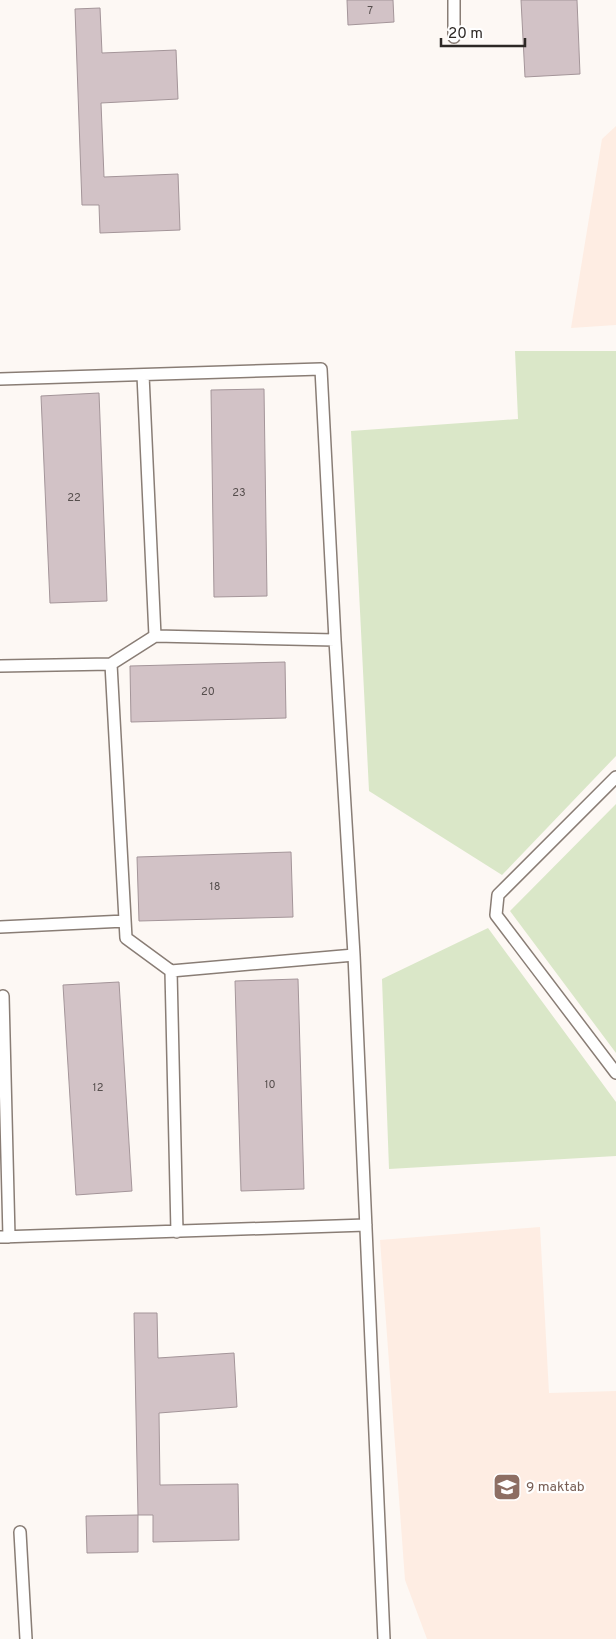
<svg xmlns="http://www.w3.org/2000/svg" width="616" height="1639" font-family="Overpass,sans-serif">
	<rect width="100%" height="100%" fill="#fdf8f4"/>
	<path fill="#feede3" d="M616,126v199l-45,3 31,-189z
		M540,1227l9,166 67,-2v248h-189l-22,-59 -25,-340z"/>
	<path fill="#dae7c8" d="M515,351h101v405l-114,119 -133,-84 -18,-360 167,-12z
		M616,804v249l-106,-142z
		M488,928l128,174v54l-227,13 -7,-190z"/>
	<path fill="#d2c2c6" stroke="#a49599" d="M347,0h46l1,22 -46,3z
		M521,0h56l3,74 -55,3z
		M100,8l2,45 74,-3 2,49 -77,4 3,74 74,-3 2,56 -80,3 -1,-28h-17l-7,-196z
		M264,389l3,207 -53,1 -3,-207z
		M99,393l8,208 -57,2 -9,-207z
		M285,662l1,56 -155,4 -1,-56z
		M291,852l2,65 -154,4 -2,-64z
		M298,979l6,210 -63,2 -6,-210z
		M119,982l13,209 -56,4 -13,-210z
		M134,1313h23l1,45 76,-5 3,54 -78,6 1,72 78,-1 1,56 -86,2v-27h-15z
		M138,1515v37l-51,1 -1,-37z"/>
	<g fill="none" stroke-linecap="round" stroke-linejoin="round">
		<defs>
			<path id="service" d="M454,0v37
				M0,379l321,-10 14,271 19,315 30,684
				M155,636l180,4
				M111,664l15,274 45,33 6,261
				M0,666l111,-2 44,-28 -12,-261
				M616,777l-118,118 -2,20 120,158
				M0,927l125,-6
				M171,971l183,-16
				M3,996l6,241
				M0,1237l366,-12
				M20,1532l6,107"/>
		</defs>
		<use href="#service" stroke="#897d75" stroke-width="14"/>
		<use href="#service" stroke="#fff" stroke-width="11"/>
	</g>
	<defs>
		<symbol id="school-square" viewBox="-11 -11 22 22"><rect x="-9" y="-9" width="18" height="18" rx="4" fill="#8d6e63" stroke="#fff"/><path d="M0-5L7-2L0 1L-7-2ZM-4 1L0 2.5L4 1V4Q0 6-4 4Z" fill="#fff"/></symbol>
	</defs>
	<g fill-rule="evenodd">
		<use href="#school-square" x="491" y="1471" width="32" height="32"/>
	</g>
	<g text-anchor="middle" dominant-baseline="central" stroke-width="4.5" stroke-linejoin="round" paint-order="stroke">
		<g font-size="11" fill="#564e4d">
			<text x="370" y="11">7</text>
			<text x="239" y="493">23</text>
			<text x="74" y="498">22</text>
			<text x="208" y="692">20</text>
			<text x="215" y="887">18</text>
			<text x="270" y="1085">10</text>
			<text x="98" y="1088">12</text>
		</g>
		<g font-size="14" fill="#785e54" stroke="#fff" text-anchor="start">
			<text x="526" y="1487">9 maktab</text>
		</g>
	</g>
	<path d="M441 38v8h84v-8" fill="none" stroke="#2d2825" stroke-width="2.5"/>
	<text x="448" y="38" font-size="15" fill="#2d2825" stroke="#ffffff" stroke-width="4" paint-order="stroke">20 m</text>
</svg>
